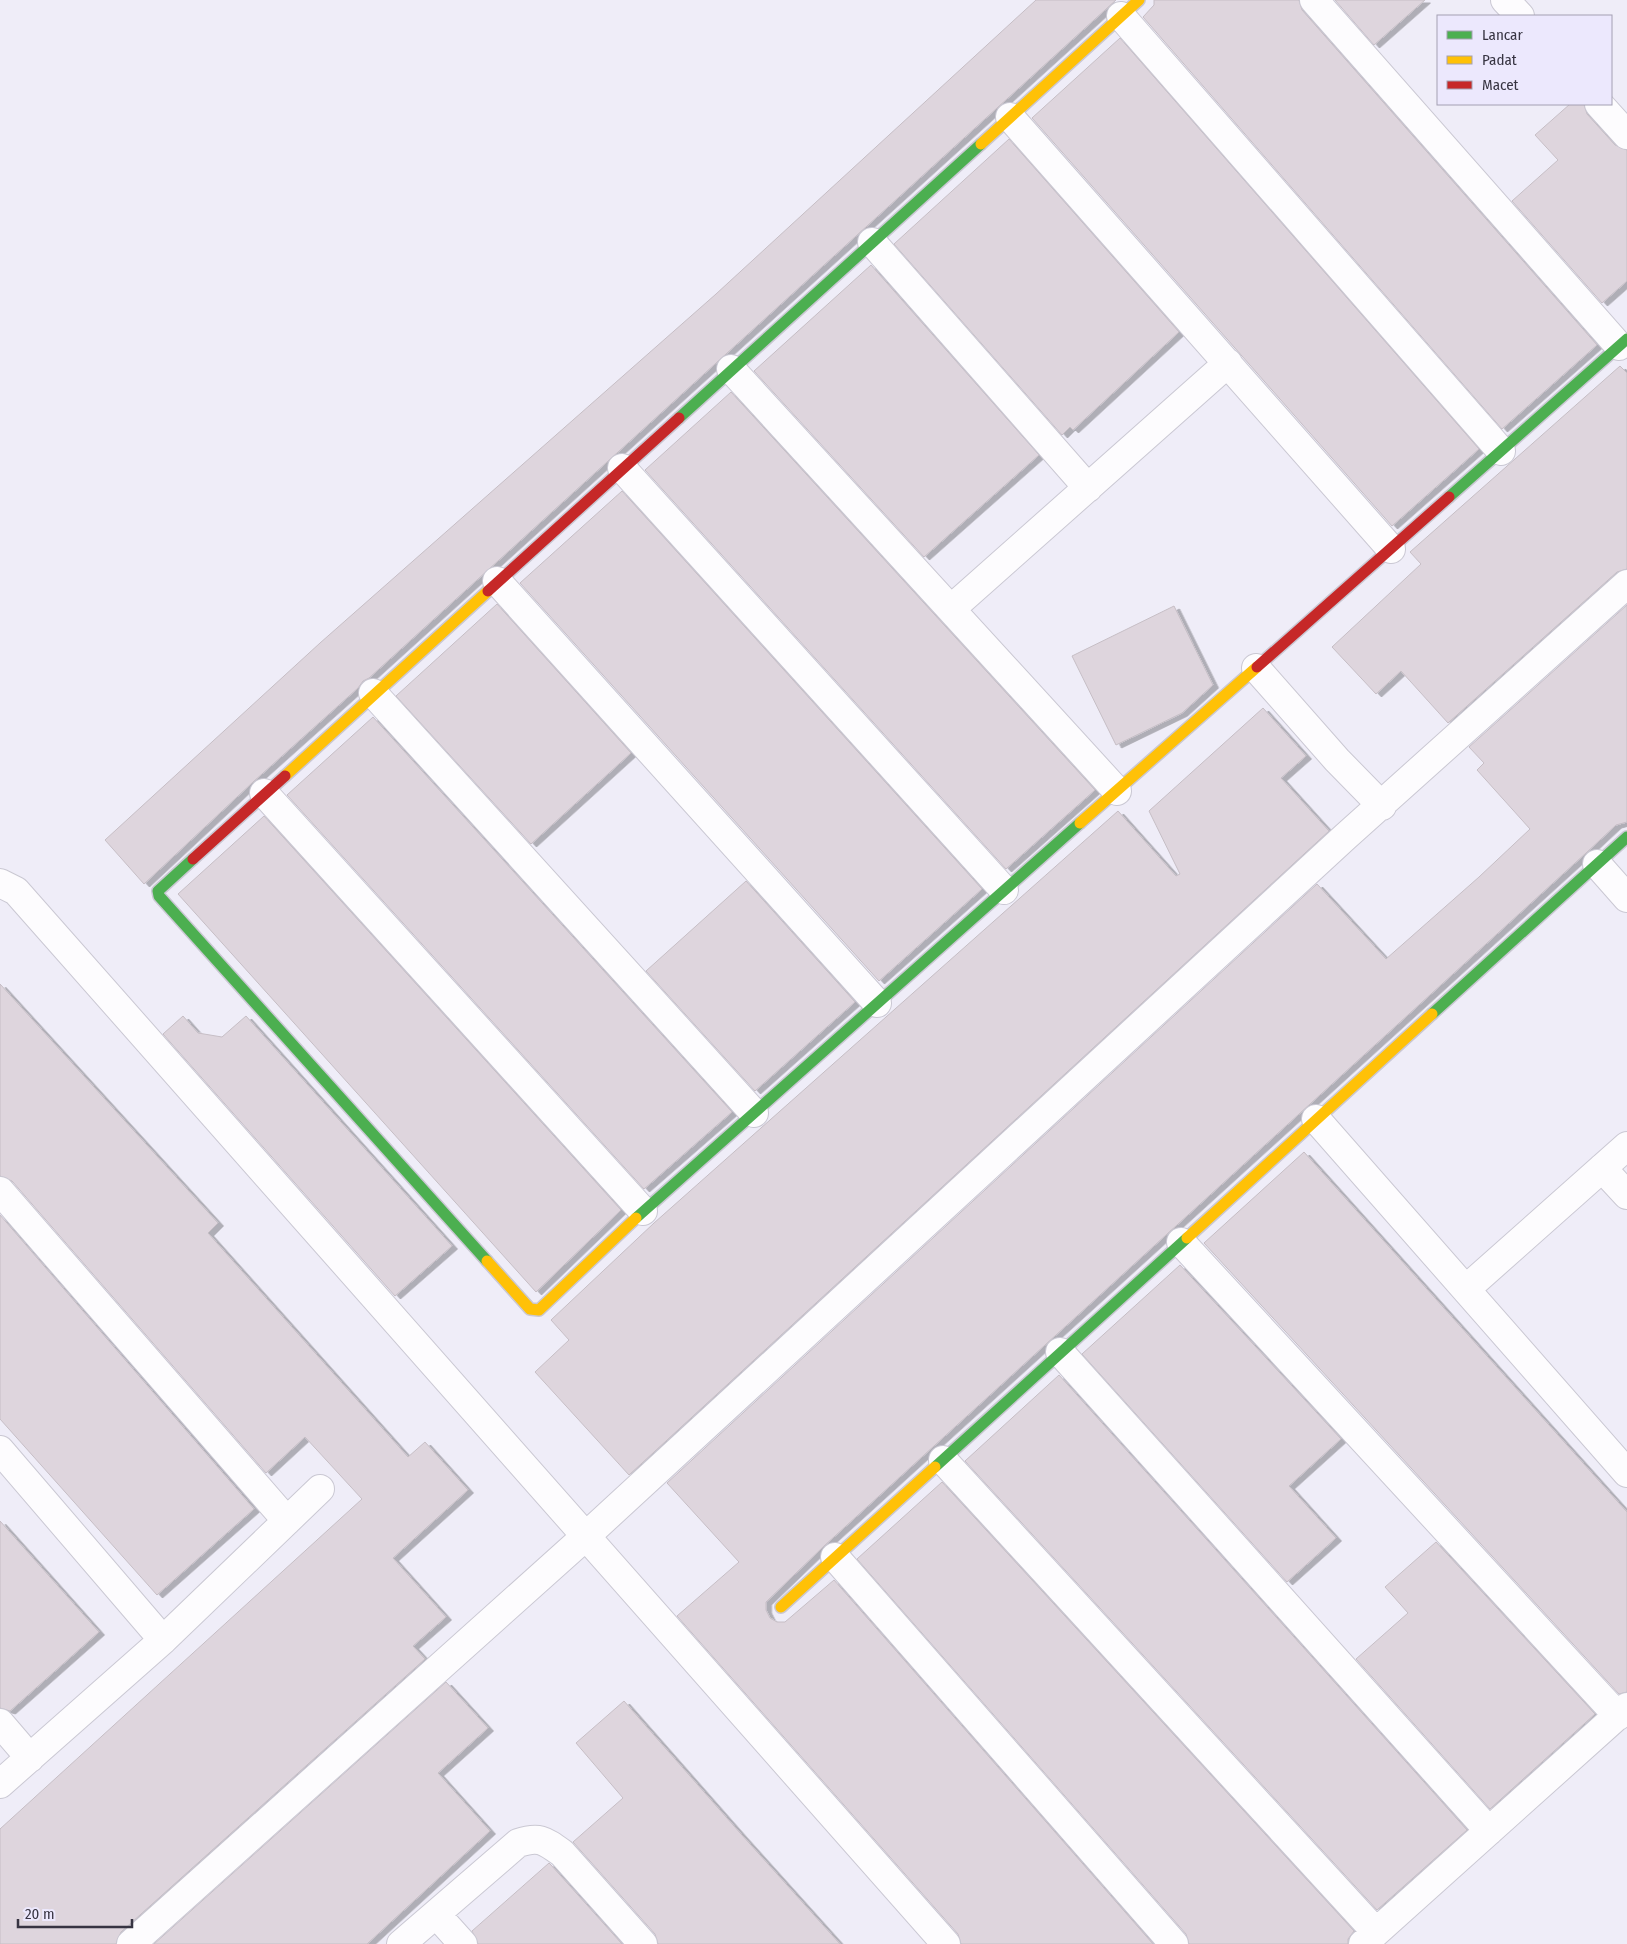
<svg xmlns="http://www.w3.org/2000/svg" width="1627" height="1944" font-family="'Fira Sans Condensed',sans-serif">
	<defs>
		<filter id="shadow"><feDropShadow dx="5.5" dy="3" stdDeviation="0" flood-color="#0004"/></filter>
	</defs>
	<rect width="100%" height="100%" fill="#efedf8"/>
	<path fill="#ded5dd" stroke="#c6bec5" filter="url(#shadow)" d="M1036,0h80l-747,678 -6,3 -5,7 -105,94 -109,102 -39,-44 215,-197 396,-349z
		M1154,0h145l3,10 295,335 -95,84 -359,-412 11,-12z
		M1335,0h90l-51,45z
		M1120,38l359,411 -87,77 -360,-408z
		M1570,104h14l3,10 28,31 12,5v131l-25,22 -90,-102 46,-41 -23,-25z
		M1009,139l170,193 -106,98 -3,-3 -8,8 -168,-191z
		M871,265l168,190 -115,102 -170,-186z
		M1620,366l7,7v196l-10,3 -169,151 -47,-52 -25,23 -44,-47 89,-83 -11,-12z
		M731,392l364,398 -89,79 -361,-399z
		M622,491l360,398 -103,92 -359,-398z
		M497,604l134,149 -100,91 -135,-148z
		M1627,605v217l-11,3 -30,28 -762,693 -58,56v8l4,8 7,4h8l49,-42 319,364h-192l-3,-10 -281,-318 62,-54 -72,-79 650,-599 69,75 93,-82 51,-48 -53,-59 7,-7 -15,-16z
		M1174,606l39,79 -31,28 -66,32 -44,-89z
		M1263,708l43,48 -25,22 48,53 -700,644 -94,-103 34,-32 -18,-20 103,-97 464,-412 58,65 4,-2 -31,-63z
		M373,717l359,395 -88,77 -357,-394z
		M264,816l357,394 -85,82 -358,-398z
		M746,881l109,121 -100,89 -109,-120z
		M0,984l218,239 -10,10 200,224 17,-15 43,48 -75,68 53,59 -33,29 12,13 -304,273 -5,12h-116v-115l362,-330 -57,-62 -39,36 -254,-292 -12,-5z
		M183,1016l15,17 24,4 24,-21 206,230 -57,50 -232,-262z
		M1304,1152l323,360v180l-8,2 -415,-451z
		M0,1215l254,294 -97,86 -157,-176z
		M1180,1265l161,174 -52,47 47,52 -49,44 -205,-228z
		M1059,1375l408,455 -90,80 -412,-449z
		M942,1482l412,449 -6,8v5h-159l-3,-10 -329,-375z
		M0,1521l99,111 -89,79 -10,-3z
		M1436,1542l159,172 -105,95 -134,-150 52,-46 -23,-26z
		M446,1682l42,46 -50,45 52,58 -123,113h-213z
		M624,1701l117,133 99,110h-182l-3,-10 -82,-92 50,-44 -47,-55z
		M549,1863l2,2 71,79h-144l-6,-13z"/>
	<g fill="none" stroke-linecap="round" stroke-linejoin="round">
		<defs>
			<path id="street" d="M1314,0l305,346
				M1505,0l15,16
				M1121,16l380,435
				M1599,104l28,31
				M1010,117l381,432
				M872,242l216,246
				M731,369l386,422
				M622,468l382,422
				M497,581l380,422
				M951,609l277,-246
				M1256,668l81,92 45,46
				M373,693l381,420
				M264,793l379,418
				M1597,864l30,34
				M0,883l16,8 930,1053
				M1316,1119l311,354
				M1602,1168l25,27
				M0,1191l287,330
				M1181,1242l437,474
				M1466,1289l161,-143
				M1060,1352l429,479
				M0,1450l163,190
				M943,1460l433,472
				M835,1557l339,387
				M0,1723l30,35
				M0,1784l163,-144 157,-151
				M436,1914l27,30
				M131,1944l455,-408 759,-699 282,-253
				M401,1944l117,-101c21,-7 26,-3 44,10l81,91
				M1363,1944l264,-237"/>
			<path id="fast" d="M679,418l302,-274
				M1449,497l178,-158
				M193,859l-35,32 1,5 328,365
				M1432,1014l195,-177
				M636,1218l444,-395
				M935,1467l252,-229"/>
			<path id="slow" d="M981,144l158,-144
				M285,776l203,-185
				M1080,823l177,-156
				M1187,1238l245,-224
				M487,1261l43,48 9,1 97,-92
				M781,1607l154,-140"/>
			<path id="jam" d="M488,591l191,-173
				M1257,667l192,-170
				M193,859l92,-83"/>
		</defs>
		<use href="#street" stroke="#cac8d3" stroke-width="30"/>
		<use href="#fast" stroke="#cac8d3" stroke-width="14"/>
		<use href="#slow" stroke="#cac8d3" stroke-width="14"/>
		<use href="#jam" stroke="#cac8d3" stroke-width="14"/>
		<use href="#street" stroke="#fdfcfe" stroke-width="28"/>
		<use href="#fast" stroke="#4caf50" stroke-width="11"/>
		<use href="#slow" stroke="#ffc107" stroke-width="11"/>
		<use href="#jam" stroke="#c62828" stroke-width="11"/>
	</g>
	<rect x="1437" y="15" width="175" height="90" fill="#ece8fd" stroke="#a4a0b2"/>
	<rect x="1447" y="31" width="25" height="8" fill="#4caf50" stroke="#a4a0b2"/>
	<text x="1482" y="40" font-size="15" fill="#373442">Lancar</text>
	<rect x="1447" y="56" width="25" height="8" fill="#ffc107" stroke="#a4a0b2"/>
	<text x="1482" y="65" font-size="15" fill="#373442">Padat</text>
	<rect x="1447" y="81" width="25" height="8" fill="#c62828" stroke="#a4a0b2"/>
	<text x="1482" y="90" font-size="15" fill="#373442">Macet</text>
	<path d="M18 1919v8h114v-8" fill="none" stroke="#373442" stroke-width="2.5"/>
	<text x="25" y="1919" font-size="15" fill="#373442" stroke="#ece8fd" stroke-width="4" paint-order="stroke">20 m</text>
</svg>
